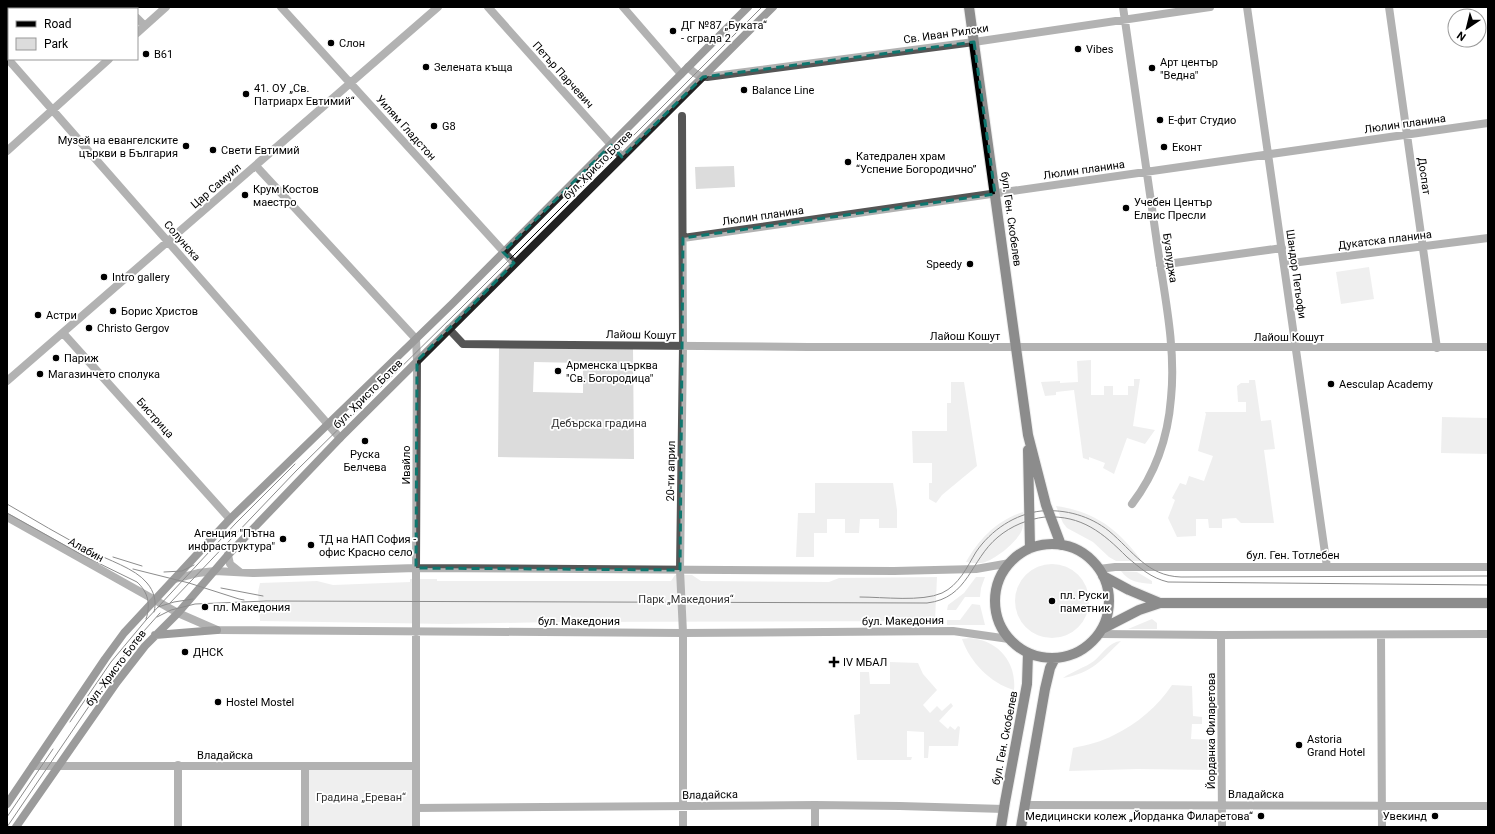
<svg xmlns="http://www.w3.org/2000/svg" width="1495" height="834" font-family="Roboto,sans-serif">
	<rect width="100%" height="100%" fill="#fff"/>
	<path fill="#dcdcdc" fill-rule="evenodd" d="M734,166l1,21 -39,2 -1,-22z
		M1369,267l5,32 -33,5 -5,-32z
		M499,347l134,1 1,111 -136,-2zM534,362l49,1v30l-50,-1z
		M1091,360v35h13v-9h9v9h15v-9h6v-7h6l-7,47 22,4 -10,14 -18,-6 -13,36 -11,-6 2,-5 -16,-6v3l-6,-2 -9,-68 -18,2v3l-11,1 -4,-14 19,-1v2l18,-1 -1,-21z
		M1249,380h6l6,41 10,-1 4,29 -11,1 10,73h-33l-5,-5 -14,1v9h-13l-1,-9h-12v17l-19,1 -9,-19 7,-18 -3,-2 8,-15 6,2 3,-9 15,5 9,-25 -15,-5 8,-37 -1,-2h41v-10h-8l-1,-16 4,-3h8z
		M951,382h13l13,84 -35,29 -6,8 -7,-4v-16h3v-20h-19l-1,-32h35v-28h4z
		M1442,417l46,1v36l-47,-1z
		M815,483h78l4,27v18h-18v-9h-19l-1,14h-14v-14h-18v14h-13v24h-18l2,-44h17z
		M1056,506c41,6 62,24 86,55h-26l-7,-4 -16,-15 -26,-14 -4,-5z
		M1023,512c0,5 1,13 -1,18 -5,12 -28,31 -41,33 -4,0 -10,0 -15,-1 13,-23 31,-42 57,-50z
		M1015 601a37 37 0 1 1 74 0a37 37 0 1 1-74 0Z
		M1121,571l16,1 15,9v3c-13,-1 -23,-2 -31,-13z
		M675,575h17l9,6 128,1 10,-4 98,-1 -2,44 -381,1 -105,2 -189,-3 -2,-29 2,-9 57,-2 16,4 77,-3v-3h27v2h234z
		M976,577h9l-4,11 -1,9h-15l-9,13h-9l1,-5 16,-12z
		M972,604l8,1 5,20h-38v-5h13z
		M1152,619l5,4v6h-29z
		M969,638c27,1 48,23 45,52 -24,-7 -44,-28 -52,-51z
		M1121,641c-20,19 -28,32 -58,37 10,-7 21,-10 31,-17 9,-8 15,-19 27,-20z
		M890,662l28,1 5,11 14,16 -14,15 7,8 7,-7 5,5 9,-8 2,3 -14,15 9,8 2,-3 5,4 3,-4 2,1 -2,19h-29l-1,12h-4v-26l-17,-1v26h5l-1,3h-54l-3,-45 6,-1v-42h9l1,12h20z
		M1172,685l20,1 1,30 9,1v7h-10l-1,15 24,1 -2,30 -76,-1 -68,2 4,-23c14,-3 28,-6 41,-13 23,-11 44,-29 58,-50z
		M305,766h111v61h-111z"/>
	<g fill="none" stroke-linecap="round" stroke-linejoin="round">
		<defs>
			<path id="primary" d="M969,7l59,428 18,70 15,40
				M1028,450l2,98
				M995 601a57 57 0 1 1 114 0a57 57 0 1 1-114 0Z
				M1103,576l26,14 31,13
				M1102,629l37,-19 21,-7h328
				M1001,827l4,-25 22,-118 1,-31
				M1021,827l24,-138 5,-21 5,-10"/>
		</defs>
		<use href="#primary" stroke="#dbdbdb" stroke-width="12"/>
		<path stroke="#555" stroke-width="8" d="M416,568v64
			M680,570l3,63"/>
		<path stroke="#555" stroke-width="8" d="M127,7l2,2
			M281,7l233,256
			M488,7l134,150
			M623,7l58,67
			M1123,7c12,81 24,162 35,243 7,48 18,99 13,148 -3,39 -16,76 -39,106
			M1247,7l80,560
			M1389,7l48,341
			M137,18l8,8
			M137,33l29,-26
			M7,58l333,380
			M688,67c6,6 11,10 19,10l267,-35 236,-35
			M7,151l102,-92
			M256,166l160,173 1,22 -1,207
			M683,238l805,-115
			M1284,264l204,-26
			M1160,265l122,-17
			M449,329l14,15 345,3h680
			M63,333l167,186
			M7,381l431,-374
			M7,517l171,96 39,17 466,3 270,-2 56,8
			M228,555l2,9 10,8
			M1099,569l16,-2h373
			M680,570l3,-224 -1,-230
			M175,579l23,-6 17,-2 38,2 163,-5 478,3 82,-2 34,-6
			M683,633v194
			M1099,634l122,1 267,-1
			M1221,635l1,192
			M1381,635l1,192
			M33,766h383
			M305,766v61
			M1024,805l464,1
			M416,808l399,-3 85,1 104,3
			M178,827v-62
			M416,827v-195
			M815,827v-22"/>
		<path stroke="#222" stroke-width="8" d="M155,635l62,-5
			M7,804l98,-145 19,-26 106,-114 223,-216 295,-296
			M16,827l101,-145 28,-36 33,-33 50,-58 112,-117 433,-431"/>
		<use href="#primary" stroke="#000" stroke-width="10"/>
		<path stroke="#000" stroke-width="1" d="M7,504c28,16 55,33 84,47 16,9 44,17 56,32 7,8 10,19 7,29
			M7,513l77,43 53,26c11,10 14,22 9,37
			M113,557l29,9
			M133,569l56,14 50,16 5,1
			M164,572l18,-1 12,-6
			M221,588l42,8
			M860,597c23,0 62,5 82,-4 17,-8 25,-26 34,-41 15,-22 39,-38 65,-41 25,-2 49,5 68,20 24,20 38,45 72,46l307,-1
			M170,603l126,-132 165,-163 301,-301
			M158,607l16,-5 19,-3
			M157,617l14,-7 24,-6 71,-3 661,2c42,-5 43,-43 71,-66 13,-11 30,-18 47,-20 37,-2 58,16 82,40 13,11 24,21 41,25l320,3
			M70,722l41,-60 35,-42 89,-96 60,-60
			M7,817l46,-68
			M7,827l110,-162 18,-24 25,-28"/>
	</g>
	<path d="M0 0H1495V834H0ZM974,42l21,152 -312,44 -3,332 -264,-2 1,-207 97,-98 -11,-11 108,-107 11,12 81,-80z" fill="#fff" fill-opacity=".55" fill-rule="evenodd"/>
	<path fill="none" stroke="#0f766e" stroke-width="3" stroke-dasharray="8 5" stroke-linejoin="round" d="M974,42l21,152 -312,44 -3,332 -264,-2 1,-207 97,-98 -11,-11 108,-107 11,12 81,-80z"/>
	<g fill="#000" stroke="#fff" stroke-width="1.5">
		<circle cx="673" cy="31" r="4"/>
		<circle cx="331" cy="43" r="4"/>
		<circle cx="1078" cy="49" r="4"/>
		<circle cx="146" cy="54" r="4"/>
		<circle cx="426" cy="67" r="4"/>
		<circle cx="1152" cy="68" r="4"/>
		<circle cx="744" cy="90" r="4"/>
		<circle cx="246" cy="94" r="4"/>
		<circle cx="1160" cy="120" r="4"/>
		<circle cx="434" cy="126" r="4"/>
		<circle cx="186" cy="146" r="4"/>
		<circle cx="1164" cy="147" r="4"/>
		<circle cx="213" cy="150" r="4"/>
		<circle cx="848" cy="162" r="4"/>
		<circle cx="245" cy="195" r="4"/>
		<circle cx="1126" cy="208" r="4"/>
		<circle cx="970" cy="264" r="4"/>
		<circle cx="104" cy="277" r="4"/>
		<circle cx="113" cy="311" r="4"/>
		<circle cx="38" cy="315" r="4"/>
		<circle cx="89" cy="328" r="4"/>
		<circle cx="56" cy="358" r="4"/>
		<circle cx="558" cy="371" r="4"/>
		<circle cx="40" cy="374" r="4"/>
		<circle cx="1331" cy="384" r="4"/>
		<circle cx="365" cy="441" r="4"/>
		<circle cx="283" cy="539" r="4"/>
		<circle cx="311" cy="545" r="4"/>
		<circle cx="1052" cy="601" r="4"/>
		<circle cx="205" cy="607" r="4"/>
		<circle cx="185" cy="652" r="4"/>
		<path d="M832 656h4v4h4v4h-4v4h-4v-4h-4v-4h4z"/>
		<circle cx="218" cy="702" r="4"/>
		<circle cx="1299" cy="745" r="4"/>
		<circle cx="1261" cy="816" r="4"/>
		<circle cx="1435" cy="816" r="4"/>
	</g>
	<g text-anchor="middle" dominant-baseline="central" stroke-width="3.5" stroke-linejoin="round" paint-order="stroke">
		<g font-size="11" fill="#000" stroke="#fff" text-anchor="start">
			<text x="681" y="25">ДГ №87 „Буката“<tspan x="681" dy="13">- сграда 2</tspan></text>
			<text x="339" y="43">Слон</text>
			<text x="1086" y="49">Vibes</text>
			<text x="154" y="54">B61</text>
			<text x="1160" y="62">Арт център<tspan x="1160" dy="13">"Ведна"</tspan></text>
			<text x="434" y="67">Зелената къща</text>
			<text x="254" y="88">41. ОУ „Св.<tspan x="254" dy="13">Патриарх Евтимий“</tspan></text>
			<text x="752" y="90">Balance Line</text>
			<text x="1168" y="120">Е-фит Студио</text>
			<text x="442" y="126">G8</text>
			<text x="178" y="140" text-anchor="end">Музей на евангелските<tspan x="178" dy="13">църкви в България</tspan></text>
			<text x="1172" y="147">Еконт</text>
			<text x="221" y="150">Свети Евтимий</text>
			<text x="856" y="156">Катедрален храм<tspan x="856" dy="13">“Успение Богородично”</tspan></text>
			<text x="253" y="189">Крум Костов<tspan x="253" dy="13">маестро</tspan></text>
			<text x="1134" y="202">Учебен Център<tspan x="1134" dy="13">Елвис Пресли</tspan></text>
			<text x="962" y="264" text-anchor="end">Speedy</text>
			<text x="112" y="277">Intro gallery</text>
			<text x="121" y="311">Борис Христов</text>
			<text x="46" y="315">Астри</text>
			<text x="97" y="328">Christo Gergov</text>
			<text x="64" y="358">Париж</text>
			<text x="566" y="365">Арменска църква<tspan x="566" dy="13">"Св. Богородица"</tspan></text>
			<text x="48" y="374">Магазинчето сполука</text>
			<text x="1339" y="384">Aesculap Academy</text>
			<text x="365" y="454" text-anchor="middle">Руска<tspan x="365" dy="13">Белчева</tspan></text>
			<text x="275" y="533" text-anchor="end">Агенция "Пътна<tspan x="275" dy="13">инфраструктура"</tspan></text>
			<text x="319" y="539">ТД на НАП София -<tspan x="319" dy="13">офис Красно село</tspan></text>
			<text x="1060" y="595">пл. Руски<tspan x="1060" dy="13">паметник</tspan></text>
			<text x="213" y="607">пл. Македония</text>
			<text x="193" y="652">ДНСК</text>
			<text x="843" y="662">IV МБАЛ</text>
			<text x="226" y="702">Hostel Mostel</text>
			<text x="1307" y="739">Astoria<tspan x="1307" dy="13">Grand Hotel</tspan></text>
			<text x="1253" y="816" text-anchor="end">Медицински колеж „Йорданка Филаретова“</text>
			<text x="1427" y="816" text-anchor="end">Увекинд</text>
		</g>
		<g font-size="11" fill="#000" stroke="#fff">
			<text transform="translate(946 34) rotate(-8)">Св. Иван Рилски</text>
			<text transform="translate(563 75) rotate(48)">Петър Парчевич</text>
			<text transform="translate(1405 124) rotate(-8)">Люлин планина</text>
			<text transform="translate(406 128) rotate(48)">Уилям Гладстон</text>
			<text transform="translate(598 165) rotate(-45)">бул. Христо Ботев</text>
			<text transform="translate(1084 170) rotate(-8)">Люлин планина</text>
			<text transform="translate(1424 176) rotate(82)">Доспат</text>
			<text transform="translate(216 186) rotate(-41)">Цар Самуил</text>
			<text transform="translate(763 216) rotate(-8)">Люлин планина</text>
			<text transform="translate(1011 219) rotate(82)">бул. Ген. Скобелев</text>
			<text transform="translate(1385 240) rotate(-7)">Дукатска планина</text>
			<text transform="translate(182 241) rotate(49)">Солунска</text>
			<text transform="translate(1170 258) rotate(82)">Бузлуджа</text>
			<text transform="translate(1296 274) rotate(82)">Шандор Петьофи</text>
			<text transform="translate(641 335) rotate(1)">Лайош Кошут</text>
			<text x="965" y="336">Лайош Кошут</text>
			<text x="1289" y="337">Лайош Кошут</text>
			<text transform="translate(368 394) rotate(-45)">бул. Христо Ботев</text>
			<text transform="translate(155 418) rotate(48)">Бистрица</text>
			<text transform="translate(406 465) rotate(-90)">Ивайло</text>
			<text transform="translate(671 471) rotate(-89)">20-ти април</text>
			<text transform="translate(86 550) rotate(29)">Алабин</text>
			<text x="1293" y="555">бул. Ген. Тотлебен</text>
			<text x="579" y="621">бул. Македония</text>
			<text transform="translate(903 621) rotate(-1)">бул. Македония</text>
			<text transform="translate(116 668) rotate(-53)">бул. Христо Ботев</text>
			<text transform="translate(1211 731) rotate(-90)">Йорданка Филаретова</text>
			<text transform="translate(1005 738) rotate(-79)">бул. Ген. Скобелев</text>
			<text x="225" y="755">Владайска</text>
			<text x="1256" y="794">Владайска</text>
			<text transform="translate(710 795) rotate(-1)">Владайска</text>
		</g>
		<g font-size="11" fill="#333" stroke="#fff">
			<text x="599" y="423">Дебърска градина</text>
			<text x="686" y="599">Парк „Македония“</text>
			<text x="361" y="797">Градина „Ереван“</text>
		</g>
	</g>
	<rect width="1495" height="834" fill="none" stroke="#000000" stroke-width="16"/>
	<rect x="8" y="8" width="130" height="52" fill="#ffffff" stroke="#999999"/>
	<rect x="16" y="21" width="20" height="6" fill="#000000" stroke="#999999"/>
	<text x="44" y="28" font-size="12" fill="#000000">Road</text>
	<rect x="16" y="38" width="20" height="12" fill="#dcdcdc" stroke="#999999"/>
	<text x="44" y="48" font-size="12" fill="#000000">Park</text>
	<g transform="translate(1467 28) rotate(215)"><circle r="19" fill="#ffffff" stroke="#999999"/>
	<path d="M0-3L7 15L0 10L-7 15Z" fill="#000000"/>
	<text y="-6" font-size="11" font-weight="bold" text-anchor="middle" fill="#000000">N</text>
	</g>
</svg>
